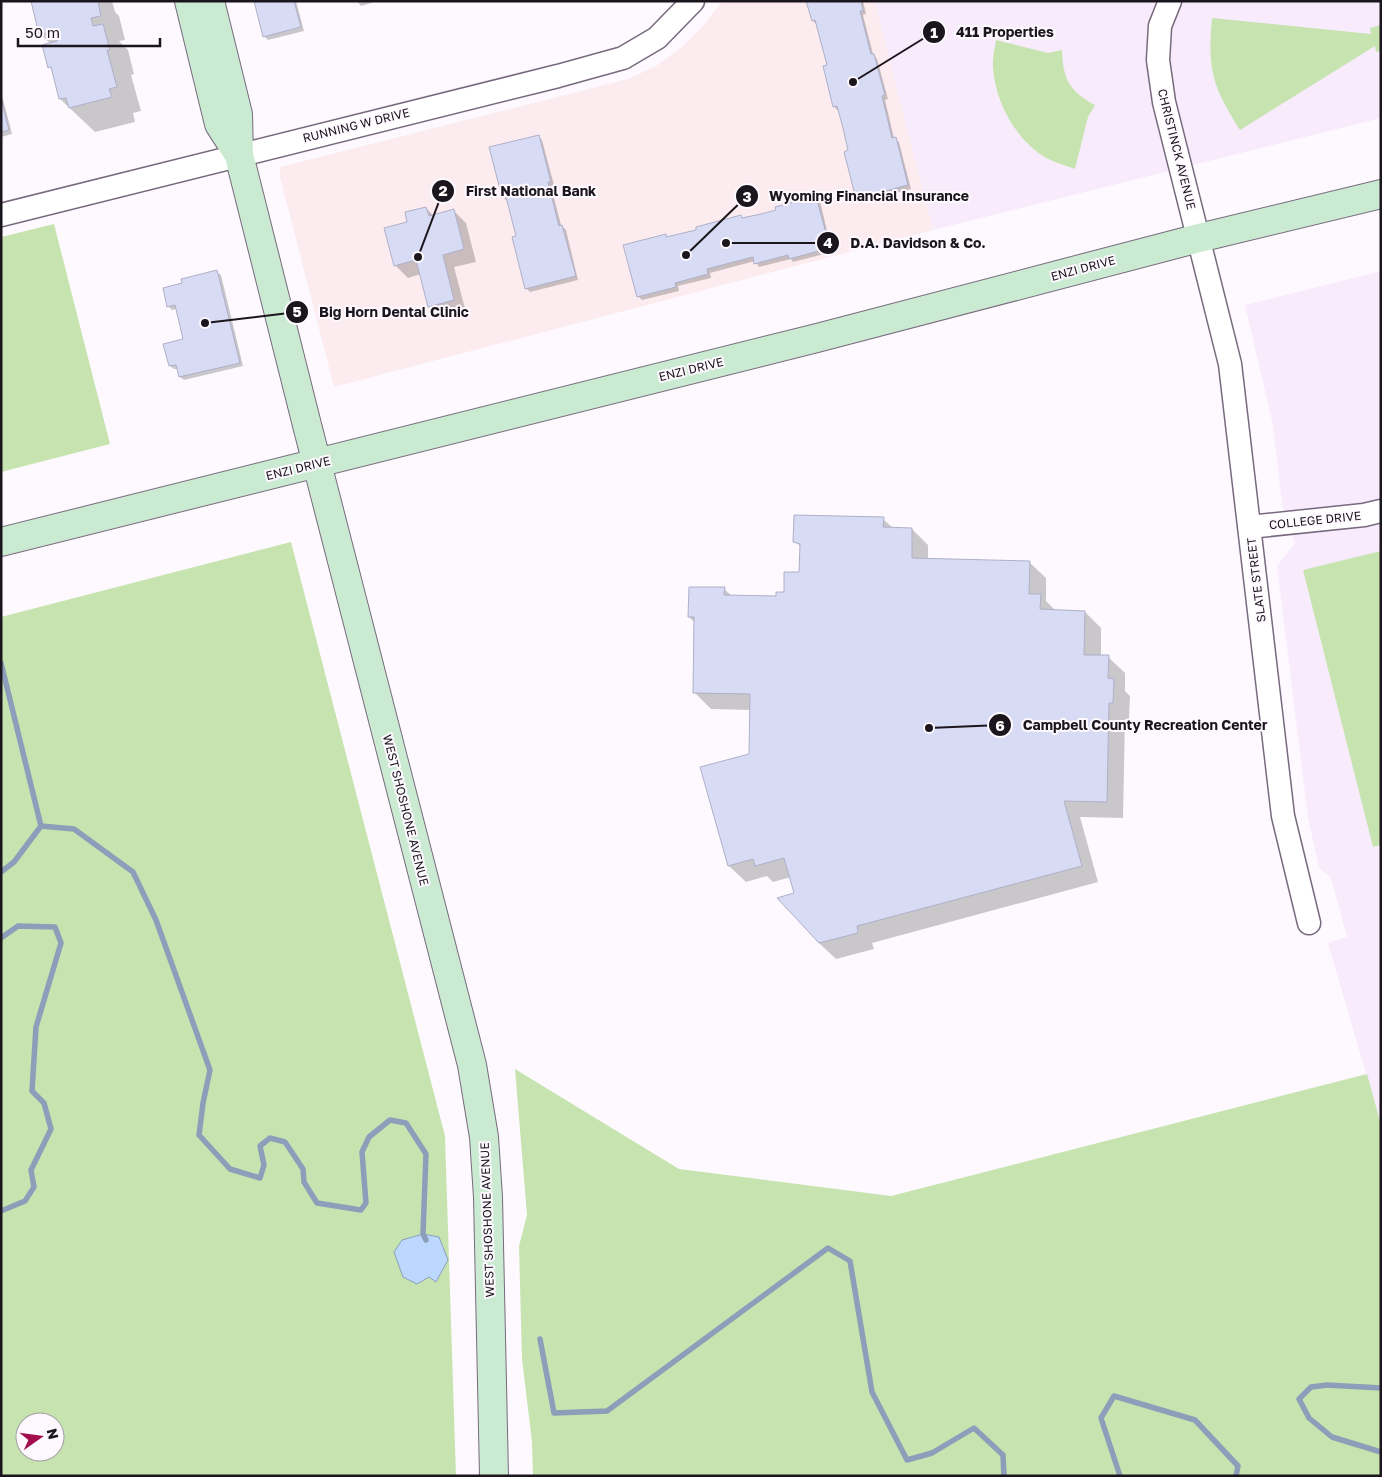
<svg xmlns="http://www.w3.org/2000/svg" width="1382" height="1477" font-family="'Golos Text',sans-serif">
	<rect width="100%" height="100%" fill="#fdf9fe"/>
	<path fill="#fcecef" d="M722,1h153l58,229 -599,157 -54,-210v-10l348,-88 28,-13 26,-19 22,-22z"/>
	<path fill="#f7ebfc" d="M875,1h506v117l-448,112z
		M1381,271v854l-53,-182 19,-6 -16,-59 -12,-10 -11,-50 -31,-252 18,-23 -13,-39 -9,-79 -28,-120z"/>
	<path fill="#c7e4b0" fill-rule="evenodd" d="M1212,18l159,16 -1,-6 11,-3v26l-5,1 -1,-6 -135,84c-27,-43 -33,-60 -28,-112z
		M996,40l52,13 14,-3c1,29 7,41 33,55l-7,12 -13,52c-10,-4 -23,-7 -32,-13 -29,-19 -48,-55 -50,-89 -1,-9 2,-18 3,-27z
		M54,224l56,220 -109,28v-235z
		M291,542l154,594 11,340h-455v-859zM25,1422h30v30h-30z
		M1381,551v294l-8,2 -70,-277z
		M515,1069l164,100 212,27 476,-122 14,51v351h-848l-1,-34 -10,-83 -3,-113 8,-31z"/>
	<path fill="#bcd8fe" stroke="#8c9eba" d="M423,1234l16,3 9,23 -12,22 -7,-5 -12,7 -14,-7 -9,-25 8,-12z"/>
	<path fill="#0003" d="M32,1h80l3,11 4,4 6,24 -6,1 9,9 6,24 -3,1 10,36 -8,2 2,9 -40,10 -35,-33 -7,-29 -4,-3 2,-23 -11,-10z
		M256,1h40l8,30 -36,9 -4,-4z
		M357,1h21l-17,5z
		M808,1h55l3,13 -3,1 10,39 4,5 11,40 -3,1 9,38 5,4 12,47 -50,13 -4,-4 -7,-47 -11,-42 -2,1 -3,-4 -6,-40 -12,-42 -3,-3z
		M1,97l2,2 9,35 -11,3z
		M538,136l4,4 12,45 -3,1 10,39 5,5 12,50 -48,12 -4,-4 -8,-51 -11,-36 -4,-4z
		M816,198l4,3 12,51 -39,10 -2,-3 -32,8 -4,-6 -45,12 1,5 -33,8 1,5 -37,9 -4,-4 27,-60 3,2 30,-7 43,-15 3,3 17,-4z
		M426,208l8,8 20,-5 12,12 10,39 -22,5 12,45 -24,6 -13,-12 -8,-32 -13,4 -13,-13 14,-42z
		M217,272l4,3 22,91 -59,14 -4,-3 -2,-8h-4l-4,-3 14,-26 -7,-31 -5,1 -4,-4z
		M883,519l10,9 19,1 16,16v14l101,3 17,16v23l10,10 29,1 16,16v29h7l17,16v18l5,5 -1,23h-4l-2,99 -43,-1 18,65 -226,61 2,6 -38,10 -17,-16 -23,-49 -5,-17 -18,5 -6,-6 -21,6 -17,-16 21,-111 1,-45 -40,-1 -17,-17 1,-69 -6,-6 35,-28 8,7 45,1 8,-4 16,-20v-26l-6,-6z"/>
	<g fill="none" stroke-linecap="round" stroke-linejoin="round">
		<path stroke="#8c9eba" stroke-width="5.5" d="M1,663l40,163
			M1,872l13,-10 27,-36 33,3 59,43 23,48 54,150 -7,33 -4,32 31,34 30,9 4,-13 -4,-19 10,-8 15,4 18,27 1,13 13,21 44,7 5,-7 -4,-51 7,-15 21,-17 16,3 20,31 -3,80 3,6
			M1,938l17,-12 37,1 6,16 -25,84 -4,64 12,12 7,26 -20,41 3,17 -9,14 -24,10
			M540,1339l14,74 53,-2 221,-163 22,13 22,131 35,68 25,-7 42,-25 29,27 1,21
			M1381,1388l-54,-3 -16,2 -12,12 10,19 23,19 49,15
			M1120,1476l-19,-58 13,-22 81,24 43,46 -2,10"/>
	</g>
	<path fill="#d8dbf4" stroke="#adb0c8" d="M31,1h67l3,15 -10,2 2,8 10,-2 7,26h-3l10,37 -8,2 3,8 -43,11 -3,-10 -7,1 -8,-32 -3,1 -6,-23 15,-4 -3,-10 -15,4z
		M254,1h40l7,26 -38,10z
		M806,1h55l2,10h-3l11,43h3l11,41 -3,1 10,42 4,-1 12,48 -52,14 -12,-47 4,-2 -5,-22 -6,-22 -4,1 -10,-41 4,-1 -12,-45 -3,1z
		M1,99l8,31 -8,2z
		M539,135l12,47h-3l11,44 3,-1 14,51 -51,13 -13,-52 4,-1 -10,-39h-4l-13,-50z
		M816,196l14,52 -41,11 -1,-4 -34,9 -1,-7 -46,12 1,5 -33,9 1,4 -39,10 -14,-52 43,-11v3l30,-7v-3l45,-12 1,3 19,-4 15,-4 -1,-3z
		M426,207l3,9 25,-7 10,40 -21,6 11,45 -26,7 -12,-47 -22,6 -10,-38 23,-6 -2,-10z
		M217,270l23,93 -61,14 -3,-12 -7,1 -6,-22 20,-5 -8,-34 -8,2 -4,-19 19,-5 -1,-4z
		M794,515l90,2 -1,10 29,1v30l118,3 -1,33h12l-1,15 45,2 -1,44h25l-1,23 6,1 -1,24h-4l-2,99 -43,-1 18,65 -225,60 1,7 -39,10 -42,-45 17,-5 -10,-35 -29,8 -2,-7 -25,7 -28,-99 49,-13 1,-60 -57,-1 1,-76h-6l1,-30h36l-1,8 52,1v-4h8v-20h15l1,-28 -7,-2z"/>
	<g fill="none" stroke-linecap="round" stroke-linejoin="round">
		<defs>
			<path id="street" d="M1170,1l-10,25 -2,34 6,42 66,262 53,452 26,107
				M1,215l557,-139 65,-18 34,-20 36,-37
				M1249,527l115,-12 17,-4"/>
			<path id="secondary" d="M189,1l30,123 20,31
				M210,1l28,113 1,41 68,270 165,640 12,72 4,60 6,279
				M1,542l816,-204 382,-100 182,-44"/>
		</defs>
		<use href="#street" stroke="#786a7e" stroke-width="25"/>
		<use href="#secondary" stroke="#786a7e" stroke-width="30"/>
		<use href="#street" stroke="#fff" stroke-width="22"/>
		<use href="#secondary" stroke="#caebd2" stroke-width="28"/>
	</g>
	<g text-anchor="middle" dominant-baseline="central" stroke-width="4" stroke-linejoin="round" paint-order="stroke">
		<g font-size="12" fill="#1b151d" stroke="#fdf9fe">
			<text transform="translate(356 125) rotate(-14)">RUNNING W DRIVE</text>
			<text transform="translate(1177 149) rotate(76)">CHRISTINCK AVENUE</text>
			<text transform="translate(1083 268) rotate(-15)">ENZI DRIVE</text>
			<text transform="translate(691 369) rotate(-14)">ENZI DRIVE</text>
			<text transform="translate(298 468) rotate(-14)">ENZI DRIVE</text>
			<text transform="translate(1315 520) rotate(-6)">COLLEGE DRIVE</text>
			<text transform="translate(1256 580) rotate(-97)">SLATE STREET</text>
			<text transform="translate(406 810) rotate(76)">WEST SHOSHONE AVENUE</text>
			<text transform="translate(487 1220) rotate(-92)">WEST SHOSHONE AVENUE</text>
		</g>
	</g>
	<path fill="none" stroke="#1b151d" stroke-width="2" d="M853 82L934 32M418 257L443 191M686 255L747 196M726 243L828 243M205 323L297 312M929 728L1000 725"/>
	<g fill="#1b151d" stroke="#fdf9fe" stroke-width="2">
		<circle cx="853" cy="82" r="5"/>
		<circle cx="418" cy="257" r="5"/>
		<circle cx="686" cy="255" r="5"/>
		<circle cx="726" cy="243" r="5"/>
		<circle cx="205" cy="323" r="5"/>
		<circle cx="929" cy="728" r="5"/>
		<circle cx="934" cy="32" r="12"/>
		<circle cx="443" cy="191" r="12"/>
		<circle cx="747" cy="196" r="12"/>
		<circle cx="828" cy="243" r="12"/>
		<circle cx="297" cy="312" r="12"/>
		<circle cx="1000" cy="725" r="12"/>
	</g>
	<g font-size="15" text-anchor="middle" font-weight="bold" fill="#fff">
		<text x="934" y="38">1</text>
		<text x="443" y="196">2</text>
		<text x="747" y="202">3</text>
		<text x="828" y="248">4</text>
		<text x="297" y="317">5</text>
		<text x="1000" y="731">6</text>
	</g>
	<g font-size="14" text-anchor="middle" font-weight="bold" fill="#1b151d" stroke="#fdf9fe" stroke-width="4" stroke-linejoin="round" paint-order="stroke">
		<text x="1005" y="37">411 Properties</text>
		<text x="531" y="196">First National Bank</text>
		<text x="869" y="201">Wyoming Financial Insurance</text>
		<text x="918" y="248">D.A. Davidson &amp; Co.</text>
		<text x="394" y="317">Big Horn Dental Clinic</text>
		<text x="1145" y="730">Campbell County Recreation Center</text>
	</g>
	<rect width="1382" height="1477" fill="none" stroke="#1b151d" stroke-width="5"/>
	<g transform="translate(40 1437) rotate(76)"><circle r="24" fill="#fdf9fe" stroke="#a39ea4"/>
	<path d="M0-4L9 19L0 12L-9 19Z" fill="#a20d4e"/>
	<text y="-8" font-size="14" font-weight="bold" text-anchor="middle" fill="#1b151d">N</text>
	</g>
	<path d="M18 38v8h142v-8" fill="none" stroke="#1b151d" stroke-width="2.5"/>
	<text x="25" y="38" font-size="15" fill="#1b151d" stroke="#fdf9fe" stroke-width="4" paint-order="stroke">50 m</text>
</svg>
